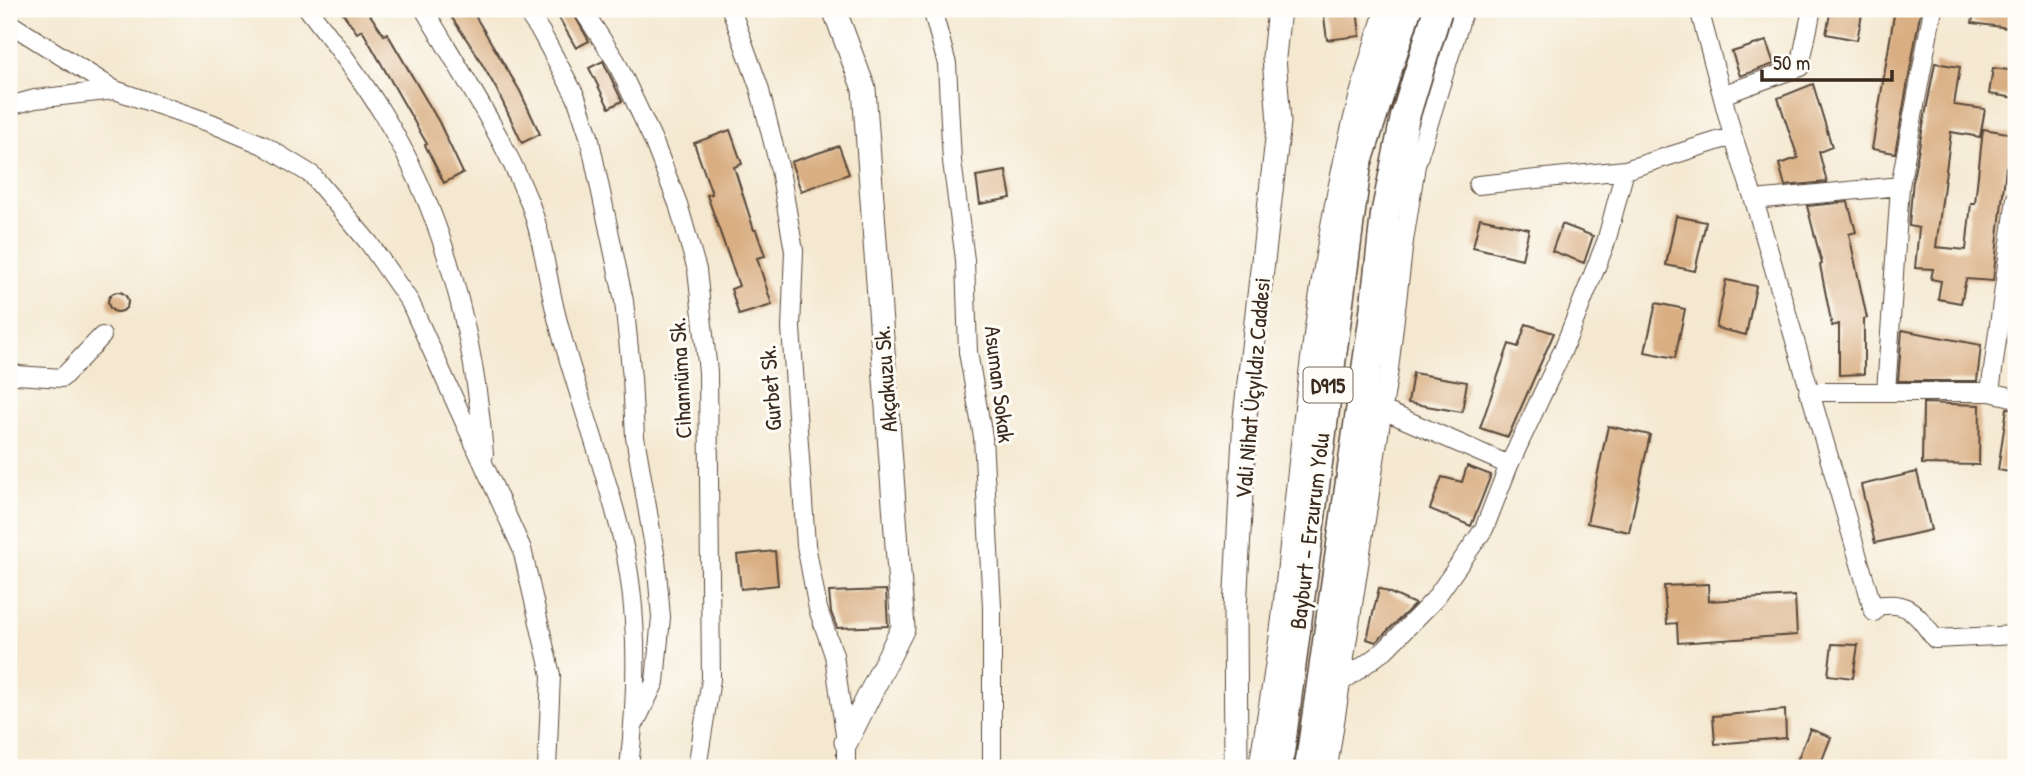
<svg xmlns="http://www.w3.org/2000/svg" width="2025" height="777" font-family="'Patrick Hand',sans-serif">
	<rect width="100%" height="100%" fill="#fdfcf7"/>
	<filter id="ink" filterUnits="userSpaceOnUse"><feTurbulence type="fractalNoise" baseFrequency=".0143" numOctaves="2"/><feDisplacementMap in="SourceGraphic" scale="14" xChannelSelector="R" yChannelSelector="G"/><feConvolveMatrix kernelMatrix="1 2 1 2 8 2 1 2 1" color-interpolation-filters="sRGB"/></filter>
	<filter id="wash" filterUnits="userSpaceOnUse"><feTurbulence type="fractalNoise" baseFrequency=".00686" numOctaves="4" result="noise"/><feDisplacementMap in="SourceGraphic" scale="28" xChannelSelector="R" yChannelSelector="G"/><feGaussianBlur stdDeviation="1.57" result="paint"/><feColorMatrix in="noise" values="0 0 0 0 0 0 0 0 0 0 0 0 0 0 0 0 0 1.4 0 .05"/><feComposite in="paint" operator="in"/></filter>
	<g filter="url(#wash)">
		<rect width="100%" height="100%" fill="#f4e8d0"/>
		<g id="blocks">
			<path fill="#d9ae82" d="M340,9h26l18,26 3,-2 52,89 24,51 -19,10 -19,-38 2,-1 -65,-114 -5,3z
				M446,9h25l49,82 20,43 -18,9 -25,-53 -22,-38z
				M554,9h17l18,32 -13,7z
				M1323,9h34l3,27 -33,4z
				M1831,9h32l-6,31 -31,-6z
				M1895,9h26l-26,144 -23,-4z
				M1975,9h41v20l-44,-6z
				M1766,41l8,23 -34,12 -8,-24z
				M603,61l19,40 -13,7 -20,-40z
				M1935,63l25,4 -6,38 31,4 -5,28 -29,-5 -15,115 30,3 5,-47h4l8,-74 31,5 -5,34 -3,-1 -13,114 -27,-2 -5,24 -23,-4 3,-18 -10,-2 2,-10 -18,-1 4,-40 -10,-2 4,-47z
				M1993,68l23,3v27l-27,-4z
				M1813,84l19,63 -13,5 8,30 -42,4 -6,-22 19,-6 -20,-60z
				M730,130l12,34 -8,3 20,63h2l9,26 -8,2 15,47 -33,10 -8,-26 8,-3 -32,-91 5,-1 -18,-51z
				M839,146l10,28 -48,17 -10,-29z
				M1006,171l5,27 -31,6 -4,-28z
				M1848,202l8,30 -7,2 18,84 -3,1v55l-25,1v-51l-7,2 -12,-61 2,-1 -15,-58z
				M1676,216l30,6 -11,49 -29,-6z
				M1480,218l49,11 -7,30 -49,-12z
				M1562,224l31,12 -9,27 -32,-12z
				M1726,280l30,6 -10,49 -30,-7z
				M108 302a10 10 0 1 1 20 0a10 10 0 1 1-20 0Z
				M1656,303l29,6 -10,49 -30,-6z
				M1526,324l28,9 -46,104 -28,-9 29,-84 9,3z
				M1902,330l79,15 -4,36h-79z
				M1413,373l54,9 -5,30 -54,-9z
				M1923,403l57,2 -1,60 -57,-1z
				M2007,408l9,1v64l-18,-3z
				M1608,426l42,9 -21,97 -42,-9z
				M1467,466l24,9 -20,51 -41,-17 12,-32 20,5z
				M1917,472l14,58 -56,13 -14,-58z
				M775,551l3,34 -37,4 -4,-34z
				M1708,584l1,17 86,-5 2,39 -119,8 -1,-20 -10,1 -3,-38z
				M1379,588l36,16 -39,38 -9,-3z
				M886,590l2,36 -51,2 -6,-16 -2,-20z
				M1832,644l26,1 -5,33 -25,-3z
				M1785,710l1,28 -71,6 -2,-28z
				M1810,729l21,8 -12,31h-25z"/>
		</g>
	</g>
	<g filter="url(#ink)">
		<use href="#blocks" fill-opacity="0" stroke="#574639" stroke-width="2"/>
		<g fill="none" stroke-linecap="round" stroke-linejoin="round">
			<defs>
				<path id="minor" d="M308,9c26,33 52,68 75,105 62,101 92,224 101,341
					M424,9c37,63 79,127 106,195 14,37 17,76 27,114 18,70 44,138 62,208 21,77 19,163 10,242
					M525,9l16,23 35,65 13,39 35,165 8,77 3,59 21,122 5,58 -6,65 -19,39
					M582,9l34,52 37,79 25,64 19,66 11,102 3,307 -14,89
					M731,9l28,78 21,83 14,81 -3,77 15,217 12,64 16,46 12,87v26
					M932,9l15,55 5,97 13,99 3,92 15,85 9,170v161
					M1699,9l34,127 21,64 120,412
					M9,23l106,67
					M1722,95l78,-28 12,-58
					M9,106l26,-7 80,-9 96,33 52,22 49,30 57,68 41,59 112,247 29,126 -4,93
					M1478,185l147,-15 108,-34
					M1900,186l33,-177
					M1754,200l146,-14 -14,206
					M9,370l8,5 45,3 40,-42
					M1808,392h182l26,-194
					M1990,392l26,6
					M1383,410l126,55
					M1872,607c36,-8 43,5 63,32l81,-4
					M1339,684l46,-34 49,-50 50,-71 25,-64 53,-113 44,-110 19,-72
					M1258,768c8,-52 18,-105 24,-158 23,-202 36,-407 103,-601
					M1328,768l61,-399 15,-128 12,-76 48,-156"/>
				<path id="secondary" d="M834,9l30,80 39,539 -57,114
					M1236,768l-1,-159 10,-192 34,-295 -5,-65 5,-48"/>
				<path id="trunk" d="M1278,768l79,-603 50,-156
					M1309,768l64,-447 12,-106 20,-98 33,-108"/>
			</defs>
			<use href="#minor" stroke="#574639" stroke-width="20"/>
			<use href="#secondary" stroke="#574639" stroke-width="25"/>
			<use href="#trunk" stroke="#574639" stroke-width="31"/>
			<use href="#minor" stroke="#fff" stroke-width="18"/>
			<use href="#secondary" stroke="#fff" stroke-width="23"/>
			<use href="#trunk" stroke="#fff" stroke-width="28"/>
		</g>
	</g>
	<g text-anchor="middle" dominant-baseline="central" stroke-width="6" stroke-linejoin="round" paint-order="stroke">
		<rect fill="#fdfcf7" stroke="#75695f" stroke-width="2" x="1303.5" y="367.5" width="49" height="35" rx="5"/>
		<g font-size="21" font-weight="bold" fill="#3b2a1e">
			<text x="1328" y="385">D915</text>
		</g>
		<g font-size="23" fill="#3b2a1e" stroke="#fdfcf7">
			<text transform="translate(680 378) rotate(-93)">Cihannüma Sk.</text>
			<text transform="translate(885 379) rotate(-94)">Akçakuzu Sk.</text>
			<text transform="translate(1000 384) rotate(83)">Asuman Sokak</text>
			<text transform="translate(770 388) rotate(-94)">Gurbet Sk.</text>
			<text transform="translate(1252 388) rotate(-85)">Vali Nihat Üçyıldız Caddesi</text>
			<text transform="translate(1309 531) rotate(-83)">Bayburt - Erzurum Yolu</text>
		</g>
	</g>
	<rect width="2025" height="777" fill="none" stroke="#fdfcf7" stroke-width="35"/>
	<path d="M1762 70v10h130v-10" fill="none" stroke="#3b2a1e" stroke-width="3.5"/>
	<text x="1773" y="70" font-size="21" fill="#3b2a1e" stroke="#fdfcf7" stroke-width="5" paint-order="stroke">50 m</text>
</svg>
